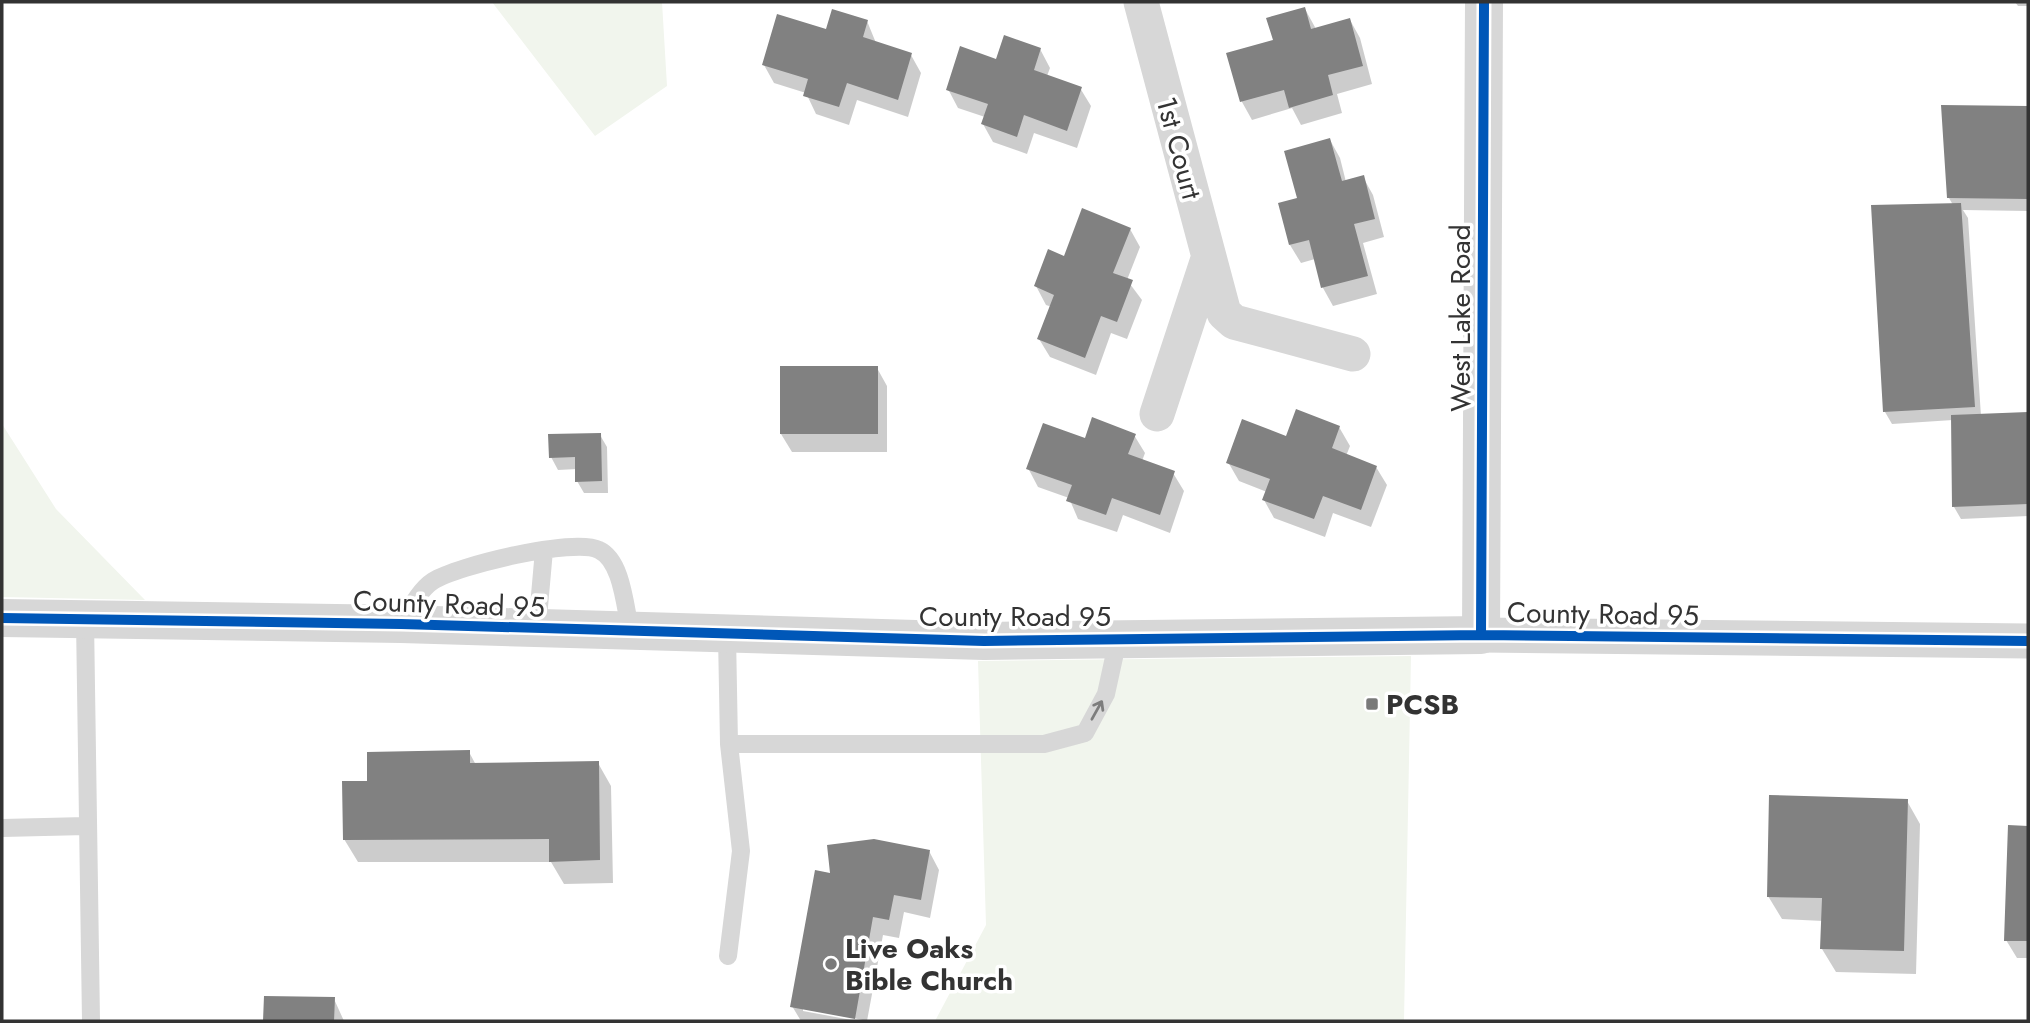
<svg xmlns="http://www.w3.org/2000/svg" width="2030" height="1023" font-family="Jost,sans-serif">
	<rect width="100%" height="100%" fill="#fff"/>
	<path fill="#f1f5ed" d="M492,2h170l5,84 -72,50z
		M2,424l54,85 89,91 -143,-3z
		M1411,656l-7,365h-469l51,-96 -8,-264z"/>
	<path fill="#0003" d="M2015,2h13v4h-10z
		M1305,9l11,20 34,-9 10,18 12,46 -35,10 5,19 -41,12 -9,-17 -40,12 -10,-18 -14,-48 47,-13z
		M867,21l9,22 35,12 10,18 -13,44 -51,-17 -8,25 -33,-11 -10,-21 -32,-10 -10,-18 63,-34z
		M1040,49l10,19 -3,8 33,12 11,18 -14,42 -43,-15 -7,21 -34,-12 -10,-18 2,-7 -27,-9 -10,-19 49,-28z
		M1943,106l85,2v103l-65,-1 5,8 13,198 47,-2v102l-67,3 -7,-12 -1,-87 -61,4 -7,-12 68,-207 -4,-7z
		M1330,140l10,18 6,24 17,-5 10,18 11,42 -21,6 14,51 -44,12 -10,-18 -8,-29 -14,4 -11,-18 9,-45z
		M1130,229l10,18 -13,33 15,20 -15,39 -16,-6 -15,42 -46,-18 -11,-18 13,-32 -6,-2 -10,-19 29,-28z
		M877,368l10,18v66h-95l-11,-18z
		M1339,427l11,19 -4,10 30,11 11,18 -16,42 -38,-14 -8,24 -51,-19 -10,-18 3,-8 -28,-11 -11,-19 59,-24z
		M600,435l7,12 1,46h-24l-7,-12v-12l-19,1 -7,-13z
		M1134,435l11,18 -3,8 31,12 11,18 -14,42 -47,-18 -6,17 -39,-13 -9,-21 -31,-11 -10,-19 58,-28z
		M469,752l7,13 122,-2 13,23 2,97 -49,1 -13,-22h-193l-14,-23 25,-57z
		M1907,801l13,23 -4,150 -80,-2 -14,-23 1,-28 -41,-2 -14,-23z
		M2010,827l18,1v130h-11l-11,-18z
		M929,851l10,19 -9,48 -26,-6 -5,26 -16,-3 -16,86 -64,-14v4l54,10h-56l-9,-15 40,-131z
		M265,997l69,2 10,22h-79z"/>
	<path fill="#818181" d="M1305,7l6,22 39,-11 13,48 -35,9 5,20 -44,13 -5,-18 -44,12 -14,-49 47,-13 -7,-22z
		M832,9l36,11 -5,17 49,16 -14,47 -51,-17 -8,24 -36,-11 5,-17 -46,-14 15,-51 49,15z
		M1004,35l37,13 -7,22 48,17 -15,44 -43,-16 -7,22 -36,-13 7,-20 -42,-14 14,-44 36,13z
		M1941,105l87,1v93l-81,-1z
		M1330,138l12,43 22,-6 11,44 -21,5 14,52 -47,12 -12,-48 -20,5 -11,-42 19,-5 -13,-47z
		M1961,203l14,204 -92,5 -12,-207z
		M1082,208l49,20 -18,45 20,7 -16,42 -16,-6 -16,42 -48,-19 17,-44 -20,-9 14,-37 16,7z
		M780,366h98v68h-98z
		M1296,409l44,17 -8,22 45,18 -16,44 -38,-14 -9,23 -52,-19 8,-21 -44,-16 16,-44 44,17z
		M2028,412v92l-76,3 -1,-92z
		M1092,417l44,17 -8,20 47,17 -15,44 -48,-17 -6,17 -40,-14 6,-16 -46,-16 17,-46 42,15z
		M601,433l1,48 -27,1v-25l-26,1 -1,-24z
		M470,750v13l129,-2 1,99 -51,2v-23l-206,1 -1,-59h25v-29z
		M1769,795l139,4 -4,152 -84,-2 2,-51 -55,-1z
		M2008,825l20,1v115h-24z
		M874,839l56,11 -9,50 -27,-5 -5,25 -16,-3 -18,102 -65,-12 25,-137 15,3 -3,-28z
		M264,996l71,1 -1,24h-71z"/>
	<g fill="none" stroke-linecap="round" stroke-linejoin="round">
		<path stroke="#d7d7d7" stroke-width="18" d="M85,620l6,401
			M401,624c8,-13 18,-34 32,-43 23,-15 142,-44 166,-31 24,11 26,60 32,83
			M537,629l7,-79
			M727,635l2,109 12,107 -13,105
			M729,744h315l41,-11 21,-39 12,-55
			M2,828l84,-2"/>
		<path stroke="#d7d7d7" stroke-width="35" d="M1141,2l83,311 10,9 119,32
			M1157,414l51,-155
			M1481,635l547,6"/>
		<path stroke="#d7d7d7" stroke-width="38" d="M2,618l399,6 583,17 497,-6 3,-633"/>
		<defs>
			<path id="cycleway" d="M2,618l399,6 583,17 497,-6 547,6
				M1481,635l3,-633"/>
		</defs>
		<use href="#cycleway" stroke="#fff" stroke-width="15"/>
		<use href="#cycleway" stroke="#0057b8" stroke-width="10"/>
	</g>
	<defs><path id="oneway-shaft" d="M-6 0H5M1.5-3L5.5 0L1.5 3" fill="none" stroke-width="1.6" stroke-linecap="round" stroke-linejoin="round" transform="scale(1.75)"/></defs>
	<use stroke="#7d7d7d" href="#oneway-shaft" transform="translate(1097 710) rotate(-61)"/>
	<g fill="#7a7a7a" stroke="#fff" stroke-width="2.5">
		<rect x="1365" y="697" width="14" height="14" rx="3.5"/>
		<circle cx="831" cy="964" r="7"/>
	</g>
	<g text-anchor="middle" dominant-baseline="central" stroke-width="7" stroke-linejoin="round" paint-order="stroke">
		<g font-size="28" fill="#333" stroke="#fff">
			<text transform="translate(1179 148) rotate(75)">1st Court</text>
			<text transform="translate(1460 318) rotate(-90)">West Lake Road</text>
			<text transform="translate(449 604) rotate(2)">County Road 95</text>
			<text transform="translate(1603 614) rotate(1)">County Road 95</text>
			<text x="1015" y="616">County Road 95</text>
		</g>
		<g font-size="28" font-weight="bold" fill="#333" stroke="#fff" text-anchor="start">
			<text x="1386" y="704">PCSB</text>
			<text x="845" y="948">Live Oaks<tspan x="845" dy="32">Bible Church</tspan></text>
		</g>
	</g>
	<rect width="2030" height="1023" fill="none" stroke="#333333" stroke-width="7"/>
</svg>
